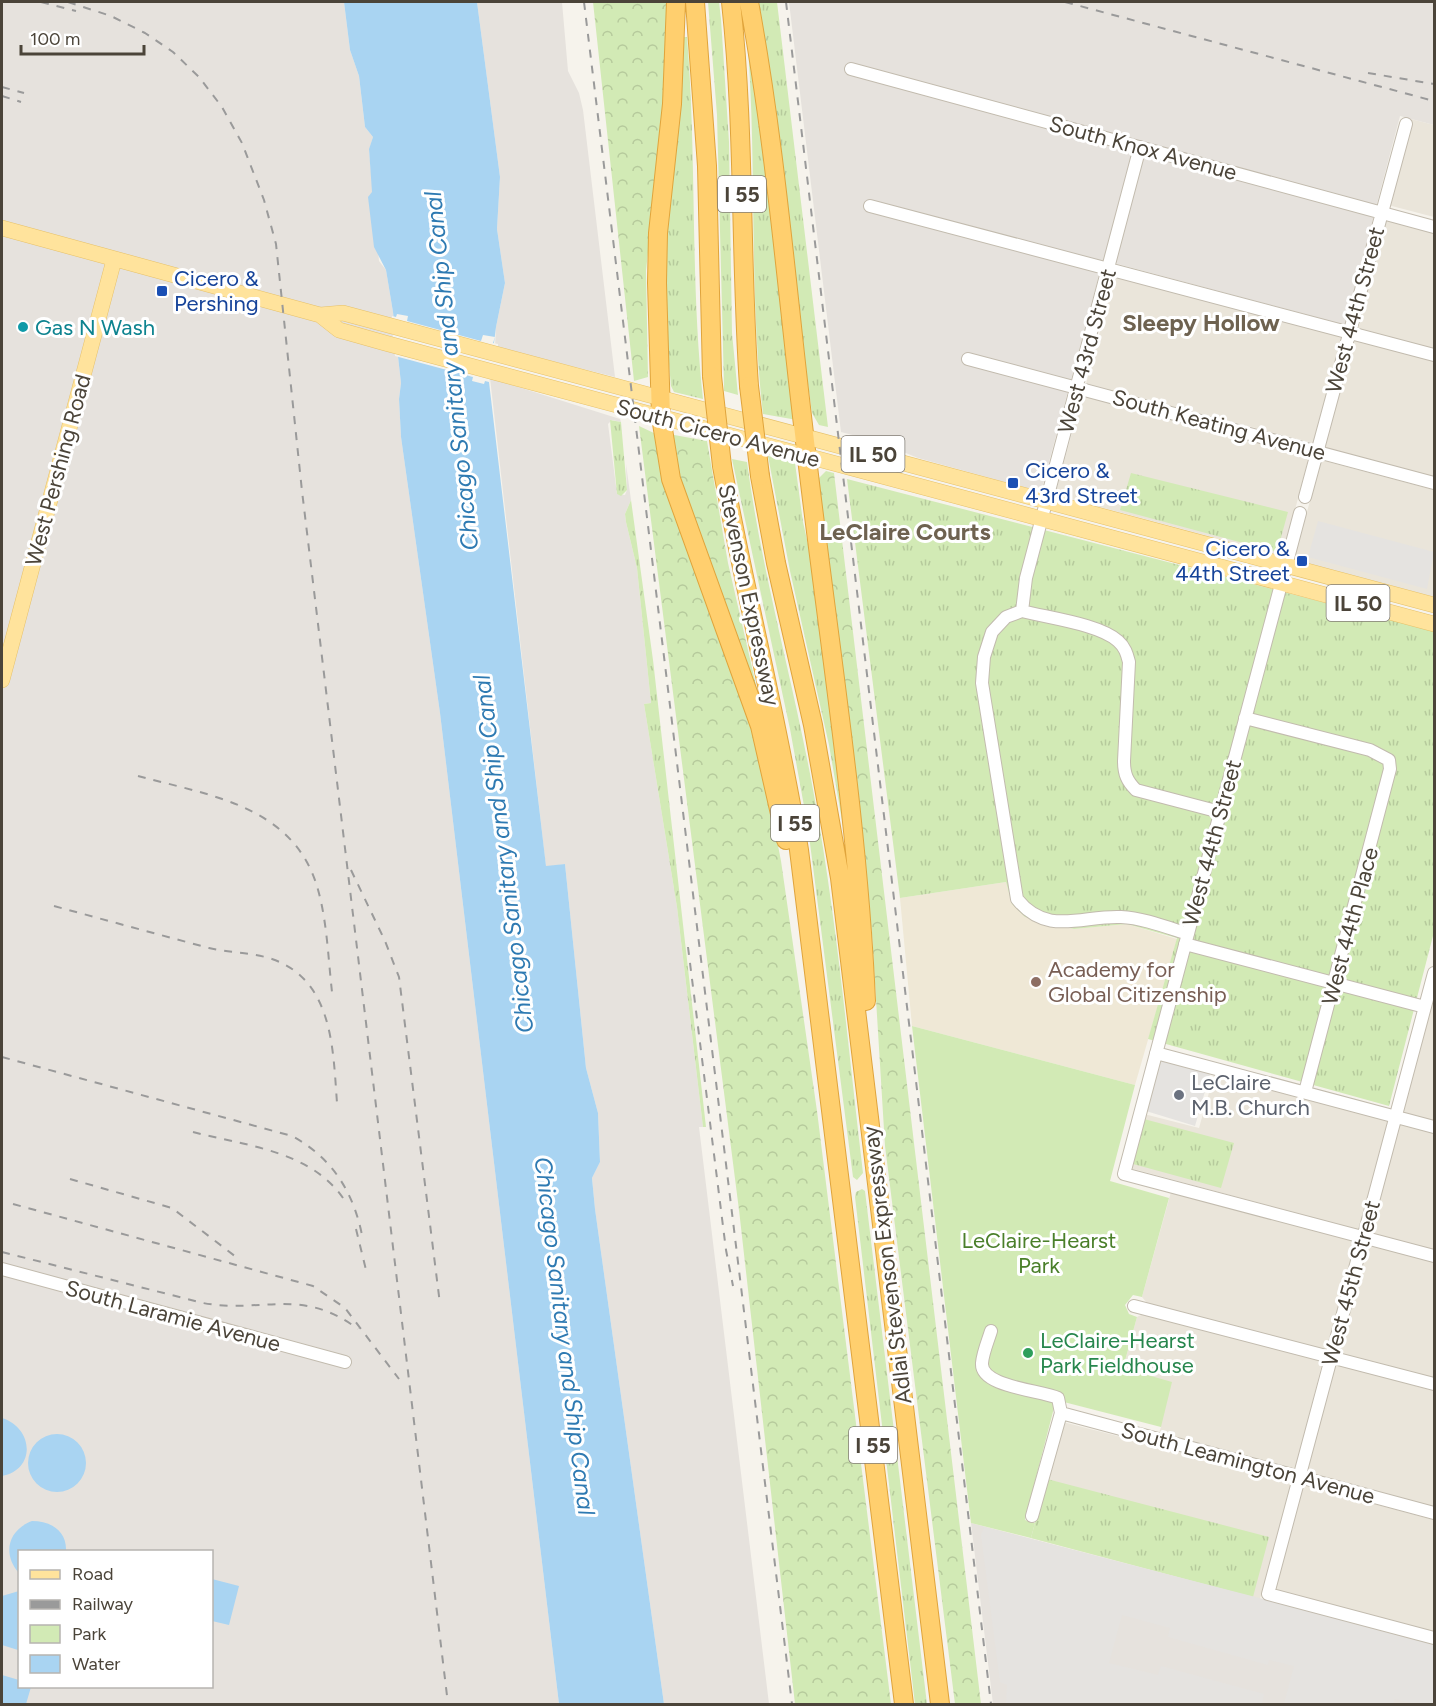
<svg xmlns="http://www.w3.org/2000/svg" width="1436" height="1706" font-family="Figtree,sans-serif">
	<defs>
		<pattern id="grass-tufts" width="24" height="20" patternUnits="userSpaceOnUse" patternTransform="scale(1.5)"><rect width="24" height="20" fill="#d2eab5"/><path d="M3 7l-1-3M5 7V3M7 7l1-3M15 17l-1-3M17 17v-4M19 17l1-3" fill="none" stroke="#b6ca9c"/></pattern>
		<pattern id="forest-crowns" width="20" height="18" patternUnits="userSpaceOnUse" patternTransform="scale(1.5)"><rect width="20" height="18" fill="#d2eab5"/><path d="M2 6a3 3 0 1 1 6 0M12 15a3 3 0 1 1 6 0" fill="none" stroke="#b6ca9c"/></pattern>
	</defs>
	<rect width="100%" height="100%" fill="#f6f3ec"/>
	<path fill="#eae5da" d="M1411,119l23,6v92l-46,-12z
		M1385,219l49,13v117l-78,-20z
		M1115,275l227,61 -29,107 -227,-59z
		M1352,339l82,21v118l-111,-29z
		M1082,396l227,60 -26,100 -228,-61z
		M1321,460l113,30v107l-140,-37z
		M1431,1004l3,1v116l-32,-8z
		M1214,1075l174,45 -29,110 -229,-62 14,-54 55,14z
		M1400,1124l34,9v117l-64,-17z
		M1171,1192l186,49 -31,110 -179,-48 -5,-6z
		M1367,1243l67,18v118l-97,-25z
		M1143,1314l180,46 -28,111 -136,-38 2,-6 -38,-59 14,-51z
		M1335,1364l99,27v116l-127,-34z
		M1063,1422l229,59 -32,118 -229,-61z
		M1303,1485l131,35v115l-160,-44z"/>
	<path fill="#e6e2dd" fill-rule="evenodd" d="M2,2h342l6,48 9,26 6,51 8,10 -4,13 10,111 7,9 7,42 8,71 -2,16 2,38 39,276 119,991h-557zM20,1552h192v134h-192z
		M477,2h85l6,69 11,22 4,17 32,267 -120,-30 1,-20 9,-44 -8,-54 3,-52z
		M789,2h645v123l-34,-9 -55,209 -242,-65 -62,232 -123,-34 -39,-16 -38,-10z
		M490,378l130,41 1,3 -9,-2 -4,4 9,70 8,1 2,-5 -1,-26 5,36 -6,14 1,8 11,46 14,135 -7,1 33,203 26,220h-4l70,577h-105l-69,-495 -3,-31 8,-16 -2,-49 -12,-45 -21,-204 -19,3z
		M971,1523l282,74 181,107h-441z"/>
	<path fill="#efe8d6" d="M1006,882l6,22 62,25 53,-5 50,15 -42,146 -223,-59 -12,-128z"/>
	<path fill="url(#grass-tufts)" d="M708,2h11l2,17 8,123 3,191 6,62 -14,-4v-5l-7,-271z
		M755,2h22l51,425 -9,-2 -7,-12z
		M746,24h1l50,396 -34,-6c-15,-130 -5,-260 -17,-390z
		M683,37h4c10,121 3,242 16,362l-29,-7 -3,-6 -7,-77 -1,-41z
		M610,420l11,2 6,68 -6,6 -4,-2z
		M768,456l27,7 8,59 12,53 38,310 -24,-140 -39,-174z
		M732,459l15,3c15,113 47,222 67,333 23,125 34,252 49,378l-6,7 -4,-3 -45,-349 -18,-99z
		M1131,473l157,39 -11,40 -157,-42z
		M847,479l587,152v301l-45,174 -241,-67 29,-101 -50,-14 -53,5 -49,-12 -13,-13 -6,-22 -106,16z
		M631,500l22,160 53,467h-3l-26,-220 -33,-203 7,-1 -14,-135 -11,-46 -1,-8z
		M1144,1119l90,24 -13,45 -88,-24z
		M862,1189l3,2 62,513h-12l-60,-507 1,-5z
		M1047,1479l222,58 -16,60 -222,-59z"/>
	<path fill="url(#forest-crowns)" d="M593,2h76l-7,117 -16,152 2,106 -14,4z
		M639,426l17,8 98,291 14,69 13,67 36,250 74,593h-96l-56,-494z
		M669,434l38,7 21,122 37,161 -77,-209z
		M826,471l8,2 147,1231h-26l-70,-558 -13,-212 -54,-455z"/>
	<path fill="#d2eab5" d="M912,1026l223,59 -25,96 59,17 -27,99 -9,-2 -8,10 4,9 8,3 -14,51 49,14 -11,45 -105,-27 -31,120 10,3 -4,15 -60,-15z"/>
	<path fill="#e5e3e0" d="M1318,521l116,31 -7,37 -119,-32z
		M1162,1061l48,13 -15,52 -49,-15 13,-48z
		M984,1527l450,116v61h-18l-21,-5 -2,5h-109l10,-38 -25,-6 -1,5 -100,-28 2,-9 -48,-13 -13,48 49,12 3,-9 103,28 -2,10h-256l1,-19 -7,-3 -19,-147z"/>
	<path fill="#a9d4f2" d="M344,2h133l23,175 -3,52 8,54 -9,44 -7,55 57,484 19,-2 21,204 12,45 2,49 -8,16 3,31 69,495h-105l-119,-991 -39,-276 -2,-38 2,-16 -8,-71 -7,-42 -12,-23 -6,-50 4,-5 -3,-43 4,-12 -8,-10 -6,-51 -9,-26z
		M2,1418c32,10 34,52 0,58z
		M28 1463a29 29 0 1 1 58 0a29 29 0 1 1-58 0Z
		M32,1521c19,0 35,10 34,30l-46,1 -1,21c-17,-19 -11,-43 13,-52z
		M212,1579l27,7 -10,39 -17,-4z
		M19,1591l1,59h-2l-16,-5v-49z
		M2,1675l17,5 1,6 11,1 -5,17h-24z"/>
	<path fill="#f6f3ec" d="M397,314l11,2 -1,5 74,20 2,-6 12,2 -2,6 5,1v3l-9,35 -4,-1 -1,3 -12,-3 1,-4 -78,-21 -4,-35 1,-5 4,1z"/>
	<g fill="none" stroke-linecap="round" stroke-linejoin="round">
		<defs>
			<path id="minor" d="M851,69l583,158
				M870,206l564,149
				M968,359l466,124
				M1305,497l101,-373
				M1300,513l-176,661 310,82
				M1022,611l4,-33 114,-431
				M1245,718l125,32 19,10 1,9 -85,323
				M1188,934c-22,-7 -45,-16 -67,-17 -38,-2 -74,20 -104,-18l-35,-216 2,-26 8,-25 14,-15 16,-6c26,7 77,13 96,30 7,6 9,13 11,21l-5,99c0,13 3,20 12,29l84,22
				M1185,944l240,63
				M1434,973l-166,621 166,44
				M1156,1053l278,74
				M2,1269l343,93
				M1134,1306l300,78
				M991,1331c-3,10 -8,21 -9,32 -2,24 58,27 76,35l3,15
				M1061,1413l373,100
				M1032,1516l29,-103"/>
			<path id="major" d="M2,228l318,87 23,-2 1091,292
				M320,315l19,15 46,13 1049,281
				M2,680l112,-420"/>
			<path id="highway" d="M676,2l-4,102 -14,129 -1,50 4,134 10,62 89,247 26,114
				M695,2l12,164 5,210
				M731,2c14,127 9,256 18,384
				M749,2c28,151 39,304 58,456 21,181 51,361 59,543
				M722,466c23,128 56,255 77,384l105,854
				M760,476l16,87 37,162 27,153 100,826"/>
		</defs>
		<use href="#minor" stroke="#c2bbae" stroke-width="14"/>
		<use href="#major" stroke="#e6c16a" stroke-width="16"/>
		<use href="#highway" stroke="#e0a43c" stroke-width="20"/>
		<use href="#minor" stroke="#fff" stroke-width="12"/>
		<use href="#major" stroke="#ffe39c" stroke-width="15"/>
		<use href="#highway" stroke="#ffcf6e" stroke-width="18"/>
		<path stroke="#9a9a9a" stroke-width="2" stroke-dasharray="8 8" stroke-linecap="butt" d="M41,2l35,9
			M68,2l43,14 34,17 28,19 26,25 23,30 20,36 22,57 12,44 26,247 146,1213
			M584,2l208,1702
			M786,2l205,1702
			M1065,2l369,99
			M1368,73l66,11
			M2,87l22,6
			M2,96l19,6
			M138,776c70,19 152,29 178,107 11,34 12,74 16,109
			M351,870l34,71 14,36 41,327
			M54,906c51,14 103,28 155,42 20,5 42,4 63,11 61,21 61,90 65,144
			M688,947l38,303 7,36
			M2,1057l290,79c40,22 61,55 70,99
			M193,1132c54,14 120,19 152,69
			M70,1179l102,29 68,52
			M13,1204l300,82 32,22 54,71
			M356,1229l10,41
			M2,1252l201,51c60,11 97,-17 155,26"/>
		<defs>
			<path id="highway-bridge" d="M712,376l10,90
				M749,386l11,90"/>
		</defs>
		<use href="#highway-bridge" stroke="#e0a43c" stroke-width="20" stroke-linecap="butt"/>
		<use href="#highway-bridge" stroke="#ffcf6e" stroke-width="18"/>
	</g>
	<g fill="#1a4fb4" stroke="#fff" stroke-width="2">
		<rect x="156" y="285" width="12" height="12" rx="3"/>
		<rect x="1007" y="477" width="12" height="12" rx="3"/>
		<rect x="1296" y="555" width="12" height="12" rx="3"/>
	</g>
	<circle fill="#0f9aa8" stroke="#fff" stroke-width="2" cx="23" cy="327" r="6"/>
	<circle fill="#8d6e63" stroke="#fff" stroke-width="2" cx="1036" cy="982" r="6"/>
	<circle fill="#6b7280" stroke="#fff" stroke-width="2" cx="1179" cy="1095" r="6"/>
	<circle fill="#2e9e5b" stroke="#fff" stroke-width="2" cx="1028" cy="1353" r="6"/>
	<g text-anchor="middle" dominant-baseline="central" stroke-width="6" stroke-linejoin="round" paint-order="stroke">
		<g fill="#fff" stroke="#817c74" stroke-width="1.5">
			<rect x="718" y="176" width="48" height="36" rx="4.5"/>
			<rect x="841.5" y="436" width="63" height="36" rx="4.5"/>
			<rect x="1326.5" y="585" width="63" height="36" rx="4.5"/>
			<rect x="771" y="805" width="48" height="36" rx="4.5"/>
			<rect x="849" y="1427" width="48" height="36" rx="4.5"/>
		</g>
		<g font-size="21" font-weight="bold" fill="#4b4439">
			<text x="742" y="194">I 55</text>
			<text x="873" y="454">IL 50</text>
			<text x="1358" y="603">IL 50</text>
			<text x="795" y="823">I 55</text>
			<text x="873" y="1445">I 55</text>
		</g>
		<g font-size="22" fill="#4b4439" stroke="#fff">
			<text transform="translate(1143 148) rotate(15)">South Knox Avenue</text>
			<text transform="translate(1355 310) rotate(-75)">West 44th Street</text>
			<text transform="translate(1087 351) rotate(-75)">West 43rd Street</text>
			<text transform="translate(1219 425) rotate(15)">South Keating Avenue</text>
			<text transform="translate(718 433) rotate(15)">South Cicero Avenue</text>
			<text transform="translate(58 470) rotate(-75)">West Pershing Road</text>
			<text transform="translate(749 595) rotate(78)">Stevenson Expressway</text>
			<text transform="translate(1212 843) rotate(-75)">West 44th Street</text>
			<text transform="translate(1350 926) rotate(-75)">West 44th Place</text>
			<text transform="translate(887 1265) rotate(-97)">Adlai Stevenson Expressway</text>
			<text transform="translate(1351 1283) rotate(-75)">West 45th Street</text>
			<text transform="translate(173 1316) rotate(15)">South Laramie Avenue</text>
			<text transform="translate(1248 1463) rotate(15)">South Leamington Avenue</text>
		</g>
		<g font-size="22" fill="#164399" stroke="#fff" text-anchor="start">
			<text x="174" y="278">Cicero &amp;<tspan x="174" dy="25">Pershing</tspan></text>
			<text x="1025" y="470">Cicero &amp;<tspan x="1025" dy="25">43rd Street</tspan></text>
			<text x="1290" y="548" text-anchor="end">Cicero &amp;<tspan x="1290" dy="25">44th Street</tspan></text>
		</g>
		<g font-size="22" fill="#0d838f" stroke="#fff" text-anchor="start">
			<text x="35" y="327">Gas N Wash</text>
		</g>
		<g font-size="22" fill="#785e54" stroke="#fff" text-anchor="start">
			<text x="1048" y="969">Academy for<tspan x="1048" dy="25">Global Citizenship</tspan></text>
		</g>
		<g font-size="22" fill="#5b616d" stroke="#fff" text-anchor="start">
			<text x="1191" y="1082">LeClaire<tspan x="1191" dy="25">M.B. Church</tspan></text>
		</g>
		<g font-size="22" fill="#4a7f2a" stroke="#fff">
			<text x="1039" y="1240">LeClaire-Hearst<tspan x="1039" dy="25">Park</tspan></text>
		</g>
		<g font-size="22" fill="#27864d" stroke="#fff" text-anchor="start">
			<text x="1040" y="1340">LeClaire-Hearst<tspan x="1040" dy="25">Park Fieldhouse</tspan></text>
		</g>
		<g font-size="24" font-weight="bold" fill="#6e6250" stroke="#fff">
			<text x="1201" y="322">Sleepy Hollow</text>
			<text x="905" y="531">LeClaire Courts</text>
		</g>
		<g font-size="24" font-style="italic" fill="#2e7ab2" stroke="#fff">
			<text transform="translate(451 371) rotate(-96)">Chicago Sanitary and Ship Canal</text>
			<text transform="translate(503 854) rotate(-97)">Chicago Sanitary and Ship Canal</text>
			<text transform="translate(565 1336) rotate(83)">Chicago Sanitary and Ship Canal</text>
		</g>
	</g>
	<rect width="1436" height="1706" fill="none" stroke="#4b4439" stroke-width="6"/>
	<rect x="18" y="1550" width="195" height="138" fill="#ffffff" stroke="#b7b4b0" stroke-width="1.5"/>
	<rect x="30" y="1570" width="30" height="9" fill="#ffe39c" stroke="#b7b4b0" stroke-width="1.5"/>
	<text x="72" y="1580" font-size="18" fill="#4b4439">Road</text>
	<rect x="30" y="1600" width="30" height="9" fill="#9a9a9a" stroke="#b7b4b0" stroke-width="1.5"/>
	<text x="72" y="1610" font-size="18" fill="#4b4439">Railway</text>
	<rect x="30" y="1625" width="30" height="18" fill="#d2eab5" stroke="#b7b4b0" stroke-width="1.5"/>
	<text x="72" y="1640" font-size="18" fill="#4b4439">Park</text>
	<rect x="30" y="1655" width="30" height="18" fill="#a9d4f2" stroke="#b7b4b0" stroke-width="1.5"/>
	<text x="72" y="1670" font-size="18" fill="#4b4439">Water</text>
	<path d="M21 45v9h123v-9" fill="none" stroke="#4b4439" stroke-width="3"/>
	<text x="30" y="45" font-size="18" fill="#4b4439" stroke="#ffffff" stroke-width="4.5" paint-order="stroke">100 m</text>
</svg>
